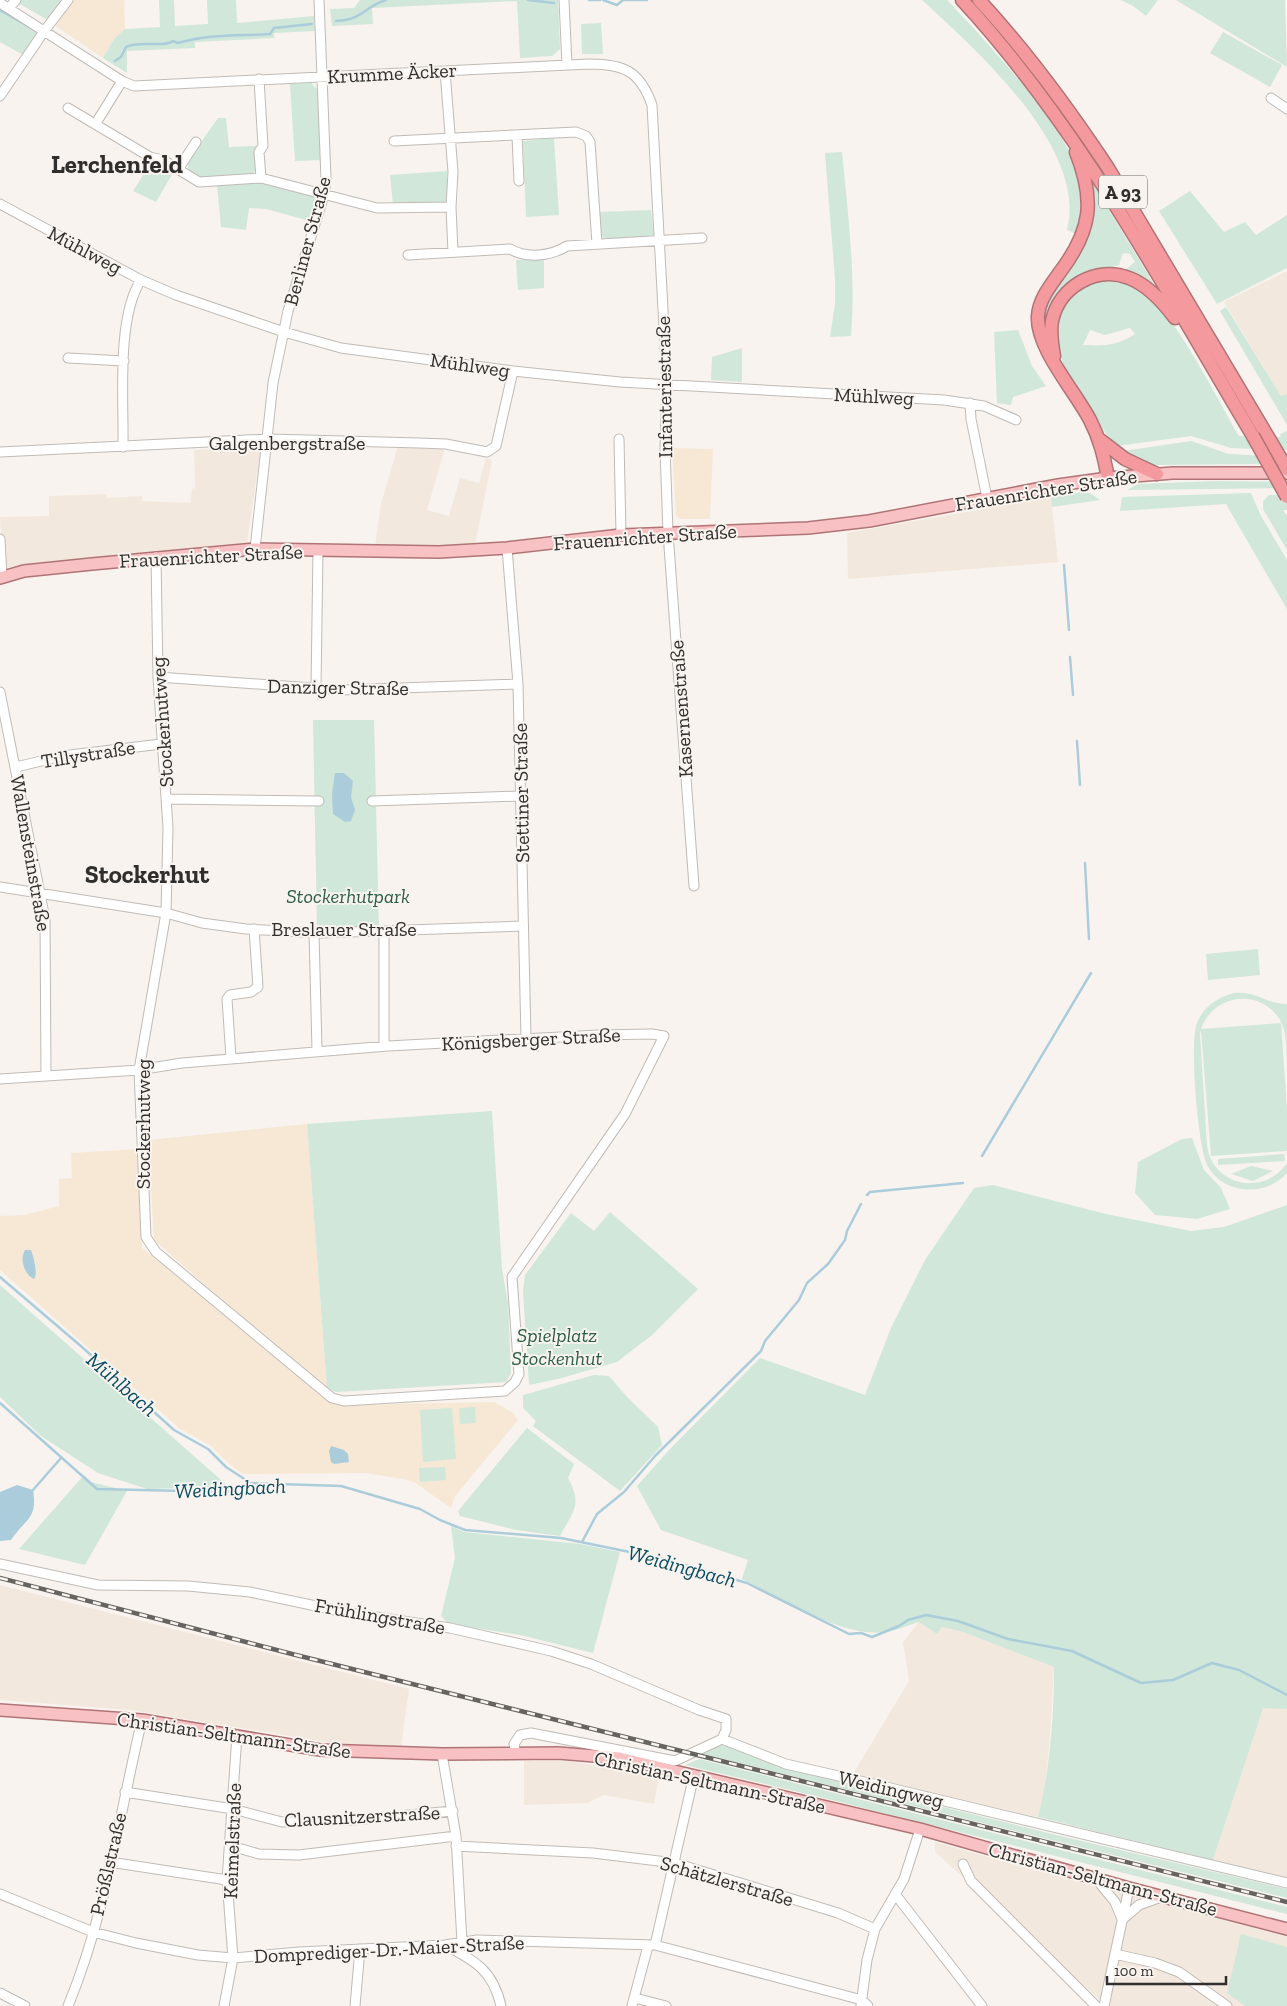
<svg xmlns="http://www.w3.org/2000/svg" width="1287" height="2006" font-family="'Zilla Slab',serif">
	<rect width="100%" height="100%" fill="#f8f3ee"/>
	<path fill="#f3e8dd" d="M1287,271v123l-6,2 -57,-94z
		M399,442l47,2 -19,66 22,6 11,-38 19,5 7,-25 6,2 -17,85 -60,2 -40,-1 6,-42z
		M254,447l6,6 -13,90 -244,25 -3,-51 49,-1v-20l57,-2 1,4 35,-2v5l48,2 2,-14 3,-1 -1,-38z
		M1051,497l7,65 -210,17 -1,-46z
		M0,1585l409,104 -8,57h-51l-219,-36 -131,-10z
		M919,1622l18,12 5,-7 21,5 91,35 -4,70 -6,57 -6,23 -185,-43 56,-93 -6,-39z
		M1263,1707l24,2v169l-74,-18z
		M524,1761h44l91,14 -5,29 -50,-9 -17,8 -63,2z
		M935,1842l172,48 180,45v71h-180l-172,-154z"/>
	<path fill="#f6e8d5" d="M72,0h52l1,29 -11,10 -11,19 -49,-33 1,-4z
		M672,448l41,1 -3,70h-29l-5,-3z
		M307,1124l20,264 -20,-14 -153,-134 -6,-100z
		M139,1149l3,99 175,144 12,8 21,5 144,-3 19,11 5,7 -63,76 -4,12 -37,-26 -11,-3 -38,-6 -122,1 -15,-11 -17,-17 -32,-18 -179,-158v-54l25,-1 34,-9v-27l13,-1 -1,-25z"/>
	<path fill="#d0e7d9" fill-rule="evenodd" d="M18,0h42l3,3 -12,15 -5,1 -30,-17z
		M159,0h15l1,26 33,-2 -1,-24h29l1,23 77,-7 1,15 -41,2v5l-79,4v6l-68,3v22l-24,-15 11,-19 11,-10 35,-2z
		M360,0h198l2,49 -8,7 -32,2 -3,-57 -145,7 1,16 -41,2 -2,-17 24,-1z
		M922,0h25c39,41 129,136 137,190 3,13 -4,32 -5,45l-12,-5c21,-82 -91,-180 -145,-230z
		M1121,0h37l-12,16 -13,-10z
		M1176,0h109l2,67z
		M0,6l41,26 -14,25 -27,-15z
		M601,23l2,31h-21l-1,-30z
		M1223,32l59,33 -12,22 -60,-34z
		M311,83l8,8 3,69 -27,1 -5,-77z
		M218,118h8l3,29 27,-1v24l-6,6 -49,3 -12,-8 -2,-9z
		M554,138l5,77 -33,2 -3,-76z
		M842,152c6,62 14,122 9,184l-21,1 5,-33v-25l-10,-126z
		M151,163l14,2 9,6 -18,31 -23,-11z
		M447,171v31l-54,3 -3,-30z
		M1092,182l66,109 -34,-20 11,-9 -5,-8 -7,-1 -4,12 -42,14 -29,57c-14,-38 25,-64 39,-97 8,-18 7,-37 5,-57z
		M269,183l46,13 2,5 -7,20 -44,-12 -17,-1 -3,22 -25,-3 -4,-42z
		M1190,191l34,41 21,-10 11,13 31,-20v53l-70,36 -58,-93z
		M651,210l3,27 -48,3 -6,-6 -1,-22z
		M544,258v30l-26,2 -2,-30z
		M1098,280c14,0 28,1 40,8 35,20 79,111 101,148l42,1 -1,-3 7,-3v19l-56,-2 -40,-12 -74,10c-12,-12 -21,-27 -30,-41 -19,-30 -45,-68 -21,-103 7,-11 21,-16 32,-22zM1130,328l5,6c-19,12 -31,12 -52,11l7,-15 15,5z
		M1226,307l55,89 6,-2v31l-67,-114z
		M1018,330l14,36 14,20 -33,11 -2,8 -14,-2 -3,-71z
		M742,348v34l-31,-2 1,-23z
		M1191,441l38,13 58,3v7l-133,1 -18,-5 -13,-9z
		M1217,481l70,1v6l-160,2 11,-6z
		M1082,492l8,1 10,7 -48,7 -1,-10z
		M1251,493l10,23 26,44v49l-61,-105 -106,7 2,-14z
		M1269,495h18v15h-4l4,6v34l-24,-41v-8z
		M313,720h61l5,209 -62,1z
		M1258,949l2,26 -52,5 -2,-26z
		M1234,993c24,-2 34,12 53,11v57c-1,-13 0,-29 -7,-41 -20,-33 -67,-26 -79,9l80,-6 6,86v42l-76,5 -10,-126 -1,4 7,111c5,41 57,52 80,18v10c-21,24 -62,22 -79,-6 -10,-17 -19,-125 -11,-144 6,-16 21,-26 37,-30z
		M492,1111l10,158 6,34 3,70 -5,9 -170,10 -9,-4 -20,-264z
		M1192,1138l12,32 17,18 9,21 -33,10 -42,-4 -20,-22 3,-31 44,-23z
		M1284,1154l1,7 -67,4v-6z
		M1251,1166l22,5 -20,10 -22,-7z
		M993,1185l113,29 85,17 33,-4 63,-22v504l-24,-1 -50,152 -175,-43c12,-48 16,-100 16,-150l-91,-35 -21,-5 -5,7 -18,-12c-11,3 -23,9 -34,10 -44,6 -104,-34 -143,-53l6,-19 -87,-30 -24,-44 32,-36 91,-92 105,37 26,-67 34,-68 49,-72z
		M610,1212l88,77 -46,46 -35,27 -59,17 -29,6 -6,-94 2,-16 46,-62 23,18z
		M0,1285l229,202 -82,2 -49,-16 -57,-37 -41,-39z
		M594,1375l15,1 18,21 31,30 4,18 -42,46 -87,-65 3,-5 -13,-13v-13z
		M475,1407l1,16 -16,1 -1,-16z
		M452,1408l4,51 -33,3 -3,-52z
		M527,1428l47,36 -6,14c15,27 5,33 -8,58l-44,-6 -56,-14 -2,-5z
		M445,1467l1,13 -26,2 -1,-14z
		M84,1475l7,7 36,9 -42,74 -66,-16z
		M451,1526l13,6 116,12 40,8 -27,101 -73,-18 -71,-11 -8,-8 14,-58z
		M727,1744l58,24 271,67 231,54v9l-584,-144 7,-6z
		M699,1759l588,148v7l-455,-114 -147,-35z
		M1241,1934l46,13v59h-42l-18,-13z"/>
	<path fill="#abcddb" d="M335,773h9l9,8 -2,16 4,13 -4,11 -6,1 -12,-8 -1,-20z
		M25,1250h6c3,8 7,23 3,29 -9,-4 -15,-19 -9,-29z
		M331,1446l13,4 4,4 1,8 -15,2 -3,-2 -2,-11z
		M17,1485l16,5c5,29 -8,29 -22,50l-11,1v-49z"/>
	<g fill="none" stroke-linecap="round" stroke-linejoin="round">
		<path stroke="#abcddb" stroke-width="2.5" d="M528,0l26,3
			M589,0h11
			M603,0l14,5 6,-5h24
			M0,10l28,16
			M336,21c29,-2 27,-14 50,-21
			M115,61l6,-4 5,-10c13,-7 38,1 47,-6l5,2c30,-9 61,-7 92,-9l4,-6 38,-4
			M1064,565l5,65
			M1070,657l3,38
			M1077,741l3,44
			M1085,863l4,76
			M982,1156l109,-183
			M867,1195l3,-3 93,-9
			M0,1277l82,70 92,83 34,19 18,18 23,15
			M0,1403l97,86 130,3 23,-9 91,3 79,23 20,11 25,10 96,8 103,21 83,24 102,51 12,-1 11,4 27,-11 9,-6 18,-5 32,6 50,18 64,12 69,32 32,-3 39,-17 27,7 48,25
			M33,1490l28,-32
			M582,1542l15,-28 27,-22 31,-36 106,-105 4,-10 34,-41 8,-17 21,-19 17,-24 2,-9 14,-27"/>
		<defs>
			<path id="minor" d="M564,0l3,65
				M0,3l122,78 12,5 455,-22c35,0 51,7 63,41l15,279 -2,64 3,85 26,353
				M9,8l7,-8
				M445,71l8,101 -2,35 2,45
				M259,79l4,67 -4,6 2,26
				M0,96l45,-66 23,-30
				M1271,98l16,11
				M68,108l82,49 13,3 36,22 62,-4 116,30 74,-1
				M96,123l26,-42
				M517,136l2,45
				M394,141l182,-9 10,4 4,6 7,102
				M179,168l17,-26
				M0,204l141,76 35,15 108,37 57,16 172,23 107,11 324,18 40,6 32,14
				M408,255l102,-6c17,10 41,7 57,-3l135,-8
				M68,358l56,3
				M970,403l1,16 16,79
				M619,439l2,96
				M123,447c1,-45 -7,-129 18,-167
				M0,452l269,-13 150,4 27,1 41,8 9,-6 17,-75
				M0,539l2,38
				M507,548l11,136 8,355
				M255,549l18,-166 15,-72 36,-116 2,-16 -7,-179
				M158,677l184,13 176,-6
				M316,688l2,-138
				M0,692l45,227 1,157
				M16,767l46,-11 99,-12
				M167,799l152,2
				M372,801l149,-5
				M0,887l166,26 36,10 44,6 75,4 202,-7
				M314,933l3,117
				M384,1046v-115
				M231,1058l-4,-59 3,-4 21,-3 7,-5 -4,-58
				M0,1079l139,-9 43,-7 206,-17 210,-11 54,-1 12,2 -39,78 -113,163 7,97 -4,8 -10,9 -161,10 -12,-3 -176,-146 -10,-15 -7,-167 27,-157 2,-85 -10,-151 -2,-120
				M0,1564l98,21 90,1 62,6 99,21 101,15 101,23 40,13 108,46 27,9v11l-4,9
				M442,1754l14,82 6,106
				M516,1754l-2,-10 6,-9 11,-2 144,28 47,-22 64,25 92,21 409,98
				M125,1792l108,17 49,13 71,-2 100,-9
				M231,1846l28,8 40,1 157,-19
				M456,1846l137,7 82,10 163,50 37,16
				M110,1862l117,18
				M963,1864l8,17 125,125
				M1097,1880l18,22 7,17
				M0,1894l93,38 43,11 62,12 35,3 66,-6 146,-7 32,-5 178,5 207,55 6,6
				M895,1894l87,112
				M1123,1919l16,-14 22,-8
				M445,1945c30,16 48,25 56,61
				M655,1945l39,-170
				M1115,1954l40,9 24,9 48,34
				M0,1993l25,13
				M635,1998l31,8
				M861,2005l6,-45 8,-31 29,-50 16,-50
				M68,2006c38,-91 51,-191 74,-286
				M224,2006l9,-48 -6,-78 10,-145
				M355,2006l5,-57
				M632,2006l16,-60
				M1104,2006l25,-118"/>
			<path id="major" d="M0,578l24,-7 68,-7 163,-15 184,3 68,-4 114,-13 187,-7 61,-7 189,-36 50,-7 65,-5h114
				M0,1710l142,10 178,30 122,4 116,-1 61,5 301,71 209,59 158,41"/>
			<path id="highway" d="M962,0c120,130 201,286 291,436
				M979,0c48,52 90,109 129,168l179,301
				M1076,152c19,48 16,78 -16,120 -9,13 -21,27 -22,44 -2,32 37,75 52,104 10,19 14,37 18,58
				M1054,356c-2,-11 -4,-24 -2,-35 7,-34 44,-56 77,-43 19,7 34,24 46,40
				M1099,439l26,20 32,15"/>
		</defs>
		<use href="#minor" stroke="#c0bbb6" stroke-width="11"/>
		<use href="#major" stroke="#b07476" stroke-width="14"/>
		<use href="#highway" stroke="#b07476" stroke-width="15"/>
		<use href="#minor" stroke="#fff" stroke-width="9"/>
		<use href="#major" stroke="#f8c2c5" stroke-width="11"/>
		<use href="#highway" stroke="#f4999e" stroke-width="12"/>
		<defs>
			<path id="rail" d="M0,1578l292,76 995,248"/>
		</defs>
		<use href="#rail" stroke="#666360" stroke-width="4.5"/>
		<use href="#rail" stroke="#f8f3ee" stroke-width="2.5" stroke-dasharray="8" stroke-linecap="butt"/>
		<defs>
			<path id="highway-bridge" d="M1253,436l34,61"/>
		</defs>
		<use href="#highway-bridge" stroke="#b07476" stroke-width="15" stroke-linecap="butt"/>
		<use href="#highway-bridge" stroke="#f4999e" stroke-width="12"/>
	</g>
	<g text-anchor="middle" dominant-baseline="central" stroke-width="4" stroke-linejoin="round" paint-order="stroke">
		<rect fill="#f8f3ee" stroke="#6d6a67" stroke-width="1" x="1099" y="175.5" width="48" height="33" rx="4"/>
		<g font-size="19" font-weight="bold" fill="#312f2d">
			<text x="1123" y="192">A 93</text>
		</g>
		<g font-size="20" fill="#312f2d" stroke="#f8f3ee">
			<text transform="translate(392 73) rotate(-3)">Krumme Äcker</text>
			<text transform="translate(307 241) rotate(-75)">Berliner Straße</text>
			<text transform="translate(85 250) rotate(28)">Mühlweg</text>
			<text transform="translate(470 365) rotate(8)">Mühlweg</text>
			<text transform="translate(664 387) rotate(-91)">Infanteriestraße</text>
			<text transform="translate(874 396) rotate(3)">Mühlweg</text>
			<text x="287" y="443">Galgenbergstraße</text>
			<text transform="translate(1046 490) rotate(-9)">Frauenrichter Straße</text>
			<text transform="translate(645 537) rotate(-4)">Frauenrichter Straße</text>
			<text transform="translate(211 556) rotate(-3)">Frauenrichter Straße</text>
			<text transform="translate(338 687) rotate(1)">Danziger Straße</text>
			<text transform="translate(681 709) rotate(-94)">Kasernenstraße</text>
			<text transform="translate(162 722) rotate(-94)">Stockerhutweg</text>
			<text transform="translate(88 754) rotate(-9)">Tillystraße</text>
			<text transform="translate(521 793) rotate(-91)">Stettiner Straße</text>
			<text transform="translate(31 853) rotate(80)">Wallensteinstraße</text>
			<text x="344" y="929">Breslauer Straße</text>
			<text transform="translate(531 1039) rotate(-3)">Königsberger Straße</text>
			<text transform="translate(143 1124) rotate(-90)">Stockerhutweg</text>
			<text transform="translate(380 1616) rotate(10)">Frühlingstraße</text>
			<text transform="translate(234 1735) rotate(8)">Christian-Seltmann-Straße</text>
			<text transform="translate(710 1782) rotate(12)">Christian-Seltmann-Straße</text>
			<text transform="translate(891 1789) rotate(13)">Weidingweg</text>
			<text transform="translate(362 1816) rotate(-3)">Clausnitzerstraße</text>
			<text transform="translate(232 1841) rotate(-88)">Keimelstraße</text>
			<text transform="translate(108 1864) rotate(-77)">Prößlstraße</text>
			<text transform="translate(1103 1879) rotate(15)">Christian-Seltmann-Straße</text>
			<text transform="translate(727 1881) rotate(16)">Schätzlerstraße</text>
			<text transform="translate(389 1949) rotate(-3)">Domprediger-Dr.-Maier-Straße</text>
		</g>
		<g font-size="20" font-style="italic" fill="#2a5e45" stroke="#f8f3ee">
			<text x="348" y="896">Stockerhutpark</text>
			<text x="557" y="1335">Spielplatz<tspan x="557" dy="23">Stockenhut</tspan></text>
		</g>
		<g font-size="21" font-style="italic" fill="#074b61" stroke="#f8f3ee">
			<text transform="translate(122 1384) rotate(41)">Mühlbach</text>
			<text transform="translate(230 1488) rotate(-3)">Weidingbach</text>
			<text transform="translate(682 1566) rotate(15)">Weidingbach</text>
		</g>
		<g font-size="25" font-weight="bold" fill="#312f2d" stroke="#f8f3ee">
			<text x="117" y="164">Lerchenfeld</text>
			<text x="147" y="874">Stockerhut</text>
		</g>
	</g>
	<path d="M1107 1976v8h119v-8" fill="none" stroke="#312f2d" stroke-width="2.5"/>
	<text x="1114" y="1976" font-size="15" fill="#312f2d" stroke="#f8f3ee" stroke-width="4" paint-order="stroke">100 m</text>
</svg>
